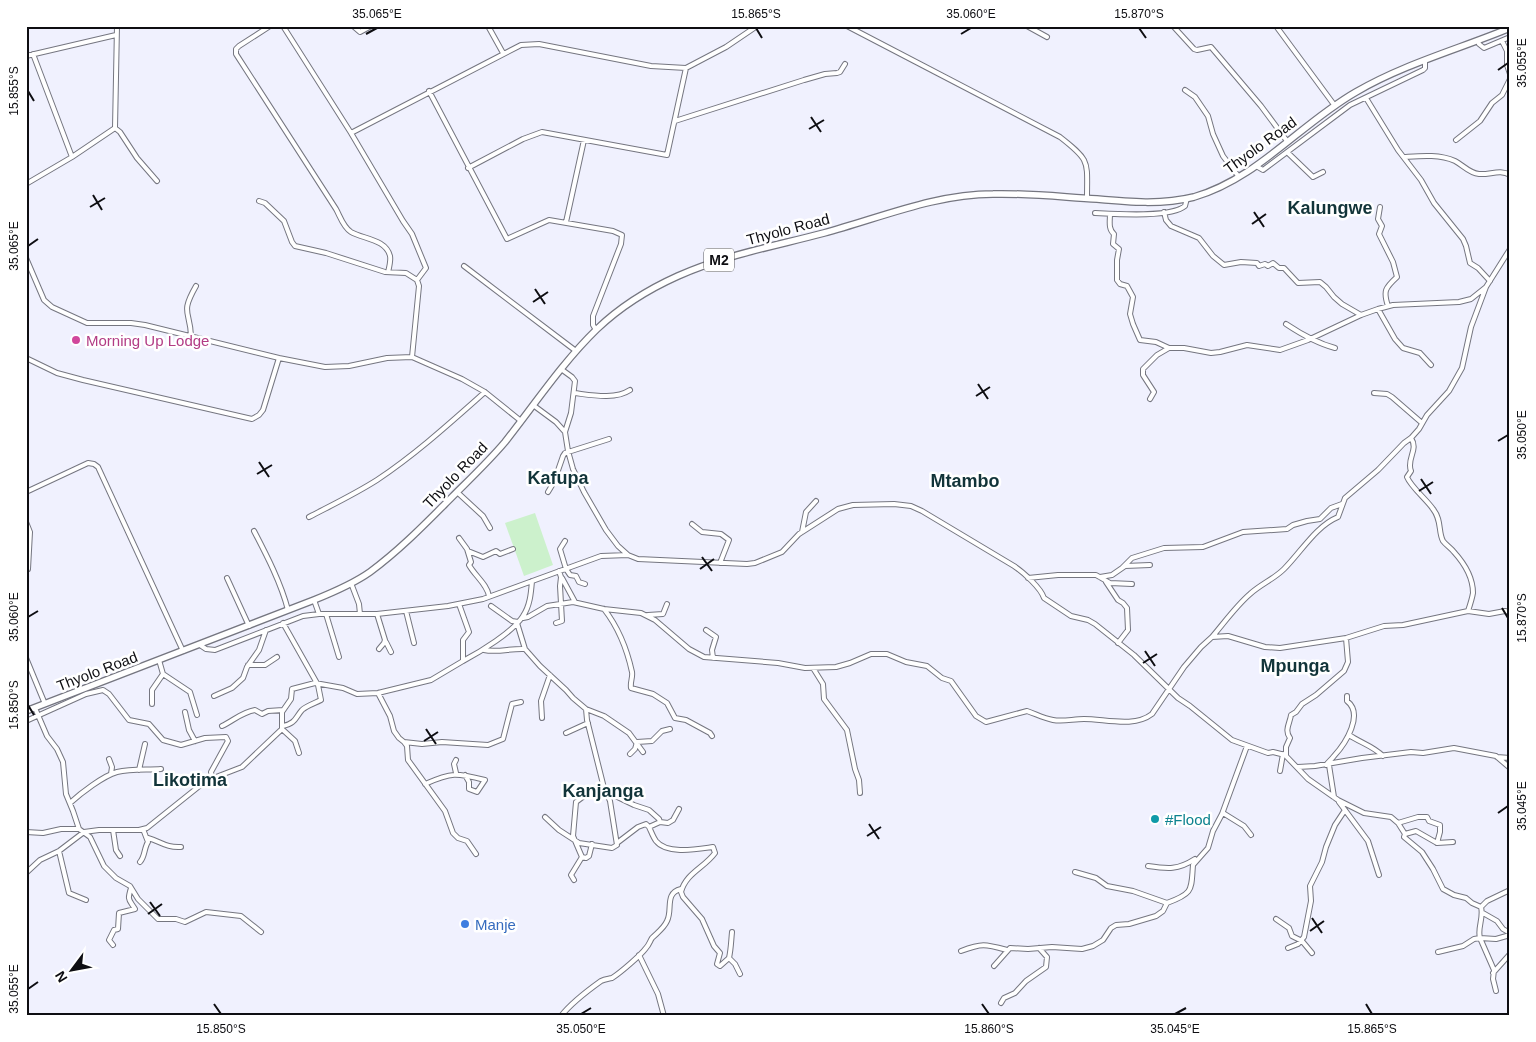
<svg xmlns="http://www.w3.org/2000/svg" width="1536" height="1042" font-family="Helvetica,sans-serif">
	<rect width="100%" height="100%" fill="#f0f1fe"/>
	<path fill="#ccf1cc" d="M535,513l18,52 -29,11 -19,-53z"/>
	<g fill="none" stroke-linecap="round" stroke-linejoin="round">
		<defs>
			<path id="minor" d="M270,26l-31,20 -3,3v5l100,155c4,7 7,18 15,23 12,7 35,7 39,24 1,5 -1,12 -2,16
				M283,26l68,107 52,88 9,13 14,34 -9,12
				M353,26l7,6 11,-6
				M488,26l15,27
				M760,26h17
				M847,26l213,111c31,24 27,24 27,62
				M1027,26l20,11
				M1173,26l21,23 3,1 14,-3 50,59 26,35
				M1276,26l59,80
				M1478,41l1,3 5,4 26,-11
				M1502,41l5,10v14l3,9
				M33,54l39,103
				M26,56l90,-21
				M1185,90l10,7 13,19 5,18 10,22 16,21
				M429,91l78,148 42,-19 64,11 9,4 -1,9 -28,72v9l3,5
				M1366,98l32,52 23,30 13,23 29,36 3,7 4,17 8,5 12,13
				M675,121l129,-41 21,-6 12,-1 3,-1 5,-8
				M115,128l2,-102
				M115,128l5,4 17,26 20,23
				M351,133l170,-88 18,-1 112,22 35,2 40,-21 31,-21
				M1456,140l24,-19 12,-18 10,-8 8,-16
				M1287,152l26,25 10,-5
				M1404,157c16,-1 35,-3 51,4 8,4 14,12 24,13 11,1 21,-5 31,1
				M1256,166l7,4 87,-65 73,-35 2,-2v-7
				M468,168l55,-29 19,-7 125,23 19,-87
				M26,184l46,-27 43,-29
				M259,201l6,2 19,18 8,21 3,4 31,7 59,19 21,1 11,7 2,6 -7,71
				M1380,207l-2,12 4,7 -3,8 14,28 4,15c-12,11 -14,14 -9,29
				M1164,212l2,8 5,6 28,12 14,18 11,9 17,-3 16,1 2,3 6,-2 3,2 5,-3 6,5h5l14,15 22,-1 6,5 8,10 8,7 19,11
				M1095,213c20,1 76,5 90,-7l2,-8
				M1110,214c0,7 -2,15 4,20l-1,10 6,5 -2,11v20l3,4 7,2 6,11 -3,17 3,10 7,16 16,2 13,6
				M566,222l18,-82
				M26,258l18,42 8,7 35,16h44l14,2 134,33 46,9 24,-1 38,-8 25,-1 50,22 23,13 36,29
				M464,266l112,85
				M1378,309l17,30 8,9 17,5 11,12
				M1286,324c15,10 30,19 49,24
				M191,336c-1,-26 -11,-22 5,-50
				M26,358l31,15 26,7 169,39 7,-4 4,-5 16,-52
				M561,369l11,8 3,4 -4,32 -6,19
				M574,393c17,2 41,7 56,-3
				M1374,393l13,1 5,3 30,26
				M1150,399l4,-7 -11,-17v-6l14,-14 12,-7h15l27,5 9,-1 27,-7 33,5 28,-10 53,-25 17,-6 15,-4 66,-3 12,-3 15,-12
				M533,405l23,17 9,10 3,19 5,18 11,23 22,38 12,16 10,9 10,4 109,5 8,-1 27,-11 17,-18 39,-25 15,-4 41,-1 17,2 11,5 92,55c9,6 27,22 30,32l27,18 17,4 7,4 39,31 44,43 12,8 42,34 36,13 5,-1 12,3 23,24 30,21 26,13 27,4 7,6 7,11 -1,3 18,15 11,17 10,20 11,6 12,3 6,5 9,4 6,-6 23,-11
				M1411,438c8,12 -5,21 0,33l-4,6c4,10 19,22 26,32 9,11 5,23 10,32 3,4 8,7 11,11 10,11 19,25 19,41 -1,6 -3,12 -5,18
				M26,492l62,-29 6,1 4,3 85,184
				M457,492l26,24 7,12
				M548,492l6,-10 9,-26 2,-3 44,-14
				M309,517c23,-12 46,-23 68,-37 39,-26 73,-57 108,-88
				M26,522l4,10 -2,37
				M692,524l10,8 19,2 8,6 -9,23
				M254,531c13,25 27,52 34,79
				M802,532l4,-20 10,-11
				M459,538l8,11 4,13 -2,3c6,11 18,19 20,31
				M565,541l-5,8 6,20 4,6 6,1 3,6 6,2
				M468,551l15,6 13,-6 4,3 13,-5
				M1122,568l10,-10 32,-10 39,-1 40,-15 44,-3 6,-4 14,-4 13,-2 11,-11 11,-4
				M1100,577l12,-2 13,-9 25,-1
				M227,578l22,48
				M562,578l13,24
				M1028,578l30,-3h38l14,8 22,1
				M1106,582l12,18 5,3 4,5 1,22 -10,13
				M351,583l8,21 1,10
				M314,600l5,14
				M491,606l21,15 6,1
				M604,609c14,18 23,40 28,63 1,5 -2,10 -1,16l22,6 14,9 8,15 11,2 24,13 2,3
				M406,611l8,32
				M326,614l13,43
				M377,614l8,26 -1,3 -5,6
				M648,615l15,-1 4,-10
				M523,618l5,-1 19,-11 26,-4 31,7 37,4 14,7 34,29 15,8 74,6 27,5 31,-1 14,-4 21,-9h16l19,8 21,4 15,12 9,3 25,35 10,6 41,-11c9,3 16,7 26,9 10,2 20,-1 31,-1 21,0 50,9 68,-5l32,-47 17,-20 11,-10 16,-1 37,11 15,1 66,-10 38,-12 19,-1 65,-14 21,3 16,-3 5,1
				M283,623l35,62 3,15c-6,3 -15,6 -19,10 -7,8 -6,13 -19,16
				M517,623l8,26
				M556,623l6,-2 -2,-35 1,-9 -2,-6
				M706,630l10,7 -4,13 1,8
				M1212,637c12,-14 24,-31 38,-43 11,-10 24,-15 34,-25 17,-17 32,-43 54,-52l7,-19 33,-28 26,-27 7,-5 8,-9 8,-14 22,-24 13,-23 9,-41 15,-40 24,-38
				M386,642l5,10
				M200,645l6,4 9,1 88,-34 16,-2h58l71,-8 35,-7 118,-43 27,-1
				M484,650c14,3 27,-2 41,-1l15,17 26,24 7,8 13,11 18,7 25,17 14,19
				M26,658l19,46
				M159,660l4,14 27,18 7,23
				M463,661c17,-9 50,-29 60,-45 7,-10 8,-23 9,-35
				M248,665h17l12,-8
				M813,668l10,16 1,15 23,31 8,39 4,11 1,13
				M378,693l12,23 4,15 5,7 5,4 18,2 20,-2 46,3 15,-6 9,-35 9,-2
				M214,696l18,-8 11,-10 4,-11 12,-17 7,-20
				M152,704v-14l11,-16
				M35,708l12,28 10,13 6,13 3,32 7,17 6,18 11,8 14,29 12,12 14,8 8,13 20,20h18l9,3 21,-10 35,4 20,16
				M185,712l4,18 6,11
				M542,718l-1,-17 9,-26
				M26,721l60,-27 17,-4 6,4 20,26 20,4 14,16 18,5 24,-7 21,-1 2,4 -17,31 1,7
				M222,726c11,-5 20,-14 33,-16l7,4 6,-3 15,-1
				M282,729l13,12 4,12
				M566,733l22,-10
				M1349,735c12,8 24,11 34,21
				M404,742l3,4 1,14 37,51 8,22 5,5 9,3 9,13
				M630,754l5,-5 2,-7 15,-1 10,-10 8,-2
				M1286,756v-9l4,-9c-6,-8 0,-15 1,-23l5,-3 6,-8 14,-9 28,-24 4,-9 -2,-24
				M1497,757l13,1
				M109,759l3,8 -1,7
				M1326,765c3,-4 5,-5 8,-9 12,-13 30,-42 13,-55v-5
				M1329,765l5,32
				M1298,767l17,-1 47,-8 49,-6 12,1 31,-5 42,8 14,12
				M139,770l6,-26
				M1280,771l3,-17
				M456,773l-2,-9 2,-4
				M425,784c27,-12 31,-11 60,-4l-8,12 -8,-3v-7l-4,-7
				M605,791l29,14 15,5 10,9 1,3
				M1339,802l29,39 11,34
				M70,803c11,-10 33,-27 47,-31 14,-3 29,-2 44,-3
				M679,809l-6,11 -5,3 -8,-1 -11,5c2,4 4,10 7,14 11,14 42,8 57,6l2,6c-11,15 -29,20 -34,39l2,5 19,22 12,27 6,7 -3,11 3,2 9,-8
				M1223,813l21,13 7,9
				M545,817l14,13 20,13 33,5 5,-3 -7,-44 -6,-13 -17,-68 -1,-11
				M1398,823l20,-6h9l2,4 11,4v7l-3,11 -21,-12 -11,3
				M113,830l3,20 4,6
				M26,832l17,1 18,-4h18
				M148,838c12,3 18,10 33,9
				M617,843l21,-16 8,-3 3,3
				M1437,843l16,-1
				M59,851l10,42 17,7
				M582,857l4,1 3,-2 3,-12
				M140,862c5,-5 4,-14 8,-20l-5,-13
				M1148,866c20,3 30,4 47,-7
				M1075,872l21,6 11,8 26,5 34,12
				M26,873l14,-13 19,-9 25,-19 15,-2h40l8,-2 55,-44 14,-7 26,-10 40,-38v-17l9,-13 1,-10 23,-6 28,5 14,6 21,-1 53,-13 32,-19v-21l6,-8 -10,-28
				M574,880l-3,-5 11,-18 -9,-21 3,-34 8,-6 20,-8
				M1481,907c3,11 -4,21 -1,31l16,1 14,-4
				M1483,913l14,8 6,8 7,4
				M1276,919l13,9 3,8 10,5 10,12
				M732,932c-1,10 -1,17 -3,26l6,6 5,10
				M113,945l-4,-5 5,-10 4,-1 1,-16 16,-4c-6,-10 -8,-8 -4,-21
				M1288,948l10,-4 6,-7 7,-36 -1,-15 12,-24 4,-15 9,-22 10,-15
				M961,951c21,-8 24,-7 46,-1
				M1438,952l25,-6 11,-7 6,-1 14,32 -1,9 3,12
				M639,955l19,39 6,22
				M994,966l16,-18 18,1 24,-2 30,2 11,-3 10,-6 8,-12 5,-3 13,-1 27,-8 7,-5 4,-8c27,-10 24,-13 26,-38l15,-17 5,-17 9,-17 25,-68
				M1493,973l17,-19
				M1001,1003l3,-5 11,-5 11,-12 20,-14 1,-10 -8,-9
				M561,1016c11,-14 26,-25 40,-35 4,-2 7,-2 11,-3 8,-5 29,-23 34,-30 3,-3 4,-7 6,-10 6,-6 12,-10 15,-17 6,-11 -3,-28 14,-32"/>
			<path id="highway" d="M26,711l288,-111c20,-8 39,-16 56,-28 30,-22 56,-49 82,-75 18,-18 37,-36 53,-55 30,-38 57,-79 92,-113 23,-22 52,-40 81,-53 47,-21 97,-30 146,-43 56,-15 111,-39 169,-39 34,-1 69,3 104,5 32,3 65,6 97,-2 63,-18 106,-73 162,-105 48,-28 103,-43 154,-64"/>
		</defs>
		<use href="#minor" stroke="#757680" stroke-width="6"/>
		<use href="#highway" stroke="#757680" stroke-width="8"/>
		<use href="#minor" stroke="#fff" stroke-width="4"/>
		<use href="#highway" stroke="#fff" stroke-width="5.5"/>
	</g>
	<path fill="none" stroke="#0e0e12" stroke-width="2" d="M756,28l6,10M1139,28l7,10M366,34l11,-6M961,34l10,-6M1498,70l10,-7M28,91l6,10M811,117l10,15M809,129l15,-9M93,195l9,15M90,207l15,-9M1254,212l10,15M1252,224l14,-10M28,246l10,-7M535,289l10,15M533,302l15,-10M978,384l10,15M976,396l14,-9M1498,441l10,-6M259,462l10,15M257,474l15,-9M1421,479l10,15M1419,491l14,-9M702,557l10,14M700,569l14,-10M1502,608l6,10M28,617l10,-6M1145,651l10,15M1143,663l14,-9M28,705l6,10M426,729l10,15M424,741l14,-9M1498,813l10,-7M869,824l10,15M867,836l14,-9M150,902l10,14M148,914l14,-10M1312,918l10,15M1310,931l14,-10M28,989l10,-7M214,1004l7,10M982,1004l7,10M1366,1004l6,10M581,1014l10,-6M1175,1014l11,-6"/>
	<circle fill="#d1479c" stroke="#fff" stroke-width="2" cx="76" cy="340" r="5"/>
	<circle fill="#0f9aa8" stroke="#fff" stroke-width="2" cx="1155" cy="819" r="5"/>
	<circle fill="#3f7fe0" stroke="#fff" stroke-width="2" cx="465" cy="924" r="5"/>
	<g text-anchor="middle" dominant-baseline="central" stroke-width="5" stroke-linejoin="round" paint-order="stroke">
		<rect fill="#fff" stroke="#565659" stroke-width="1" x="704" y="248.5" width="30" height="23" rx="4"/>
		<g font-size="14" font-weight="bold" fill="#0e0e12">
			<text x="719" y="260">M2</text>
		</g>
		<g font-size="15" fill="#0e0e12" stroke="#fff">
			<text transform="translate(1260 145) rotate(-36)">Thyolo Road</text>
			<text transform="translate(788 229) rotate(-15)">Thyolo Road</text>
			<text transform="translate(455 475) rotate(-46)">Thyolo Road</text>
			<text transform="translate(97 671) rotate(-21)">Thyolo Road</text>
		</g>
		<g font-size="15" fill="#b23c85" stroke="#fff" text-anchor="start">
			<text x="86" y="340">Morning Up Lodge</text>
		</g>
		<g font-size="15" fill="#0d838f" stroke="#fff" text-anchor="start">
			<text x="1165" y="819">#Flood</text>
		</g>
		<g font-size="15" fill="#366cbe" stroke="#fff" text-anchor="start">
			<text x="475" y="924">Manje</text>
		</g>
		<g font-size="18" font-weight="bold" fill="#123439" stroke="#fff">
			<text x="1330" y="208">Kalungwe</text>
			<text x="558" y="478">Kafupa</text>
			<text x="965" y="481">Mtambo</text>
			<text x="1295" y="666">Mpunga</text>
			<text x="190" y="780">Likotima</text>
			<text x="603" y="791">Kanjanga</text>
		</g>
	</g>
	<rect width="1536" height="1042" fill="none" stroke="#ffffff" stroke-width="55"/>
	<g transform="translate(72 970) rotate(238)" stroke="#ffffff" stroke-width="4" paint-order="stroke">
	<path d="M0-4L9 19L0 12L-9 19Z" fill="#0e0e12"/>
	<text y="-8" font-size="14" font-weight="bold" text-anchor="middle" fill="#0e0e12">N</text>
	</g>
	<rect x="28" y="28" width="1480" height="986" fill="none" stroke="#0e0e12" stroke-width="2"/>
	<g font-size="12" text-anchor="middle" fill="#0e0e12">
		<text x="377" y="18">35.065°E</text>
		<text x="756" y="18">15.865°S</text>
		<text x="971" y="18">35.060°E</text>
		<text x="1139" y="18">15.870°S</text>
		<text transform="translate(1522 63) rotate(-90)" y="4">35.055°E</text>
		<text transform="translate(14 91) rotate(-90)" y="4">15.855°S</text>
		<text transform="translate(14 246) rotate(-90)" y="4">35.065°E</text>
		<text transform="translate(1522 435) rotate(-90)" y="4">35.050°E</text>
		<text transform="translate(14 617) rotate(-90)" y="4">35.060°E</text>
		<text transform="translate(1522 618) rotate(-90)" y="4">15.870°S</text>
		<text transform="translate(14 705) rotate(-90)" y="4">15.850°S</text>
		<text transform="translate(1522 806) rotate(-90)" y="4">35.045°E</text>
		<text transform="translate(14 989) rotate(-90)" y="4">35.055°E</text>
		<text x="221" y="1033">15.850°S</text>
		<text x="581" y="1033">35.050°E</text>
		<text x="989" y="1033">15.860°S</text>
		<text x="1175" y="1033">35.045°E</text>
		<text x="1372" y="1033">15.865°S</text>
	</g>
</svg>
